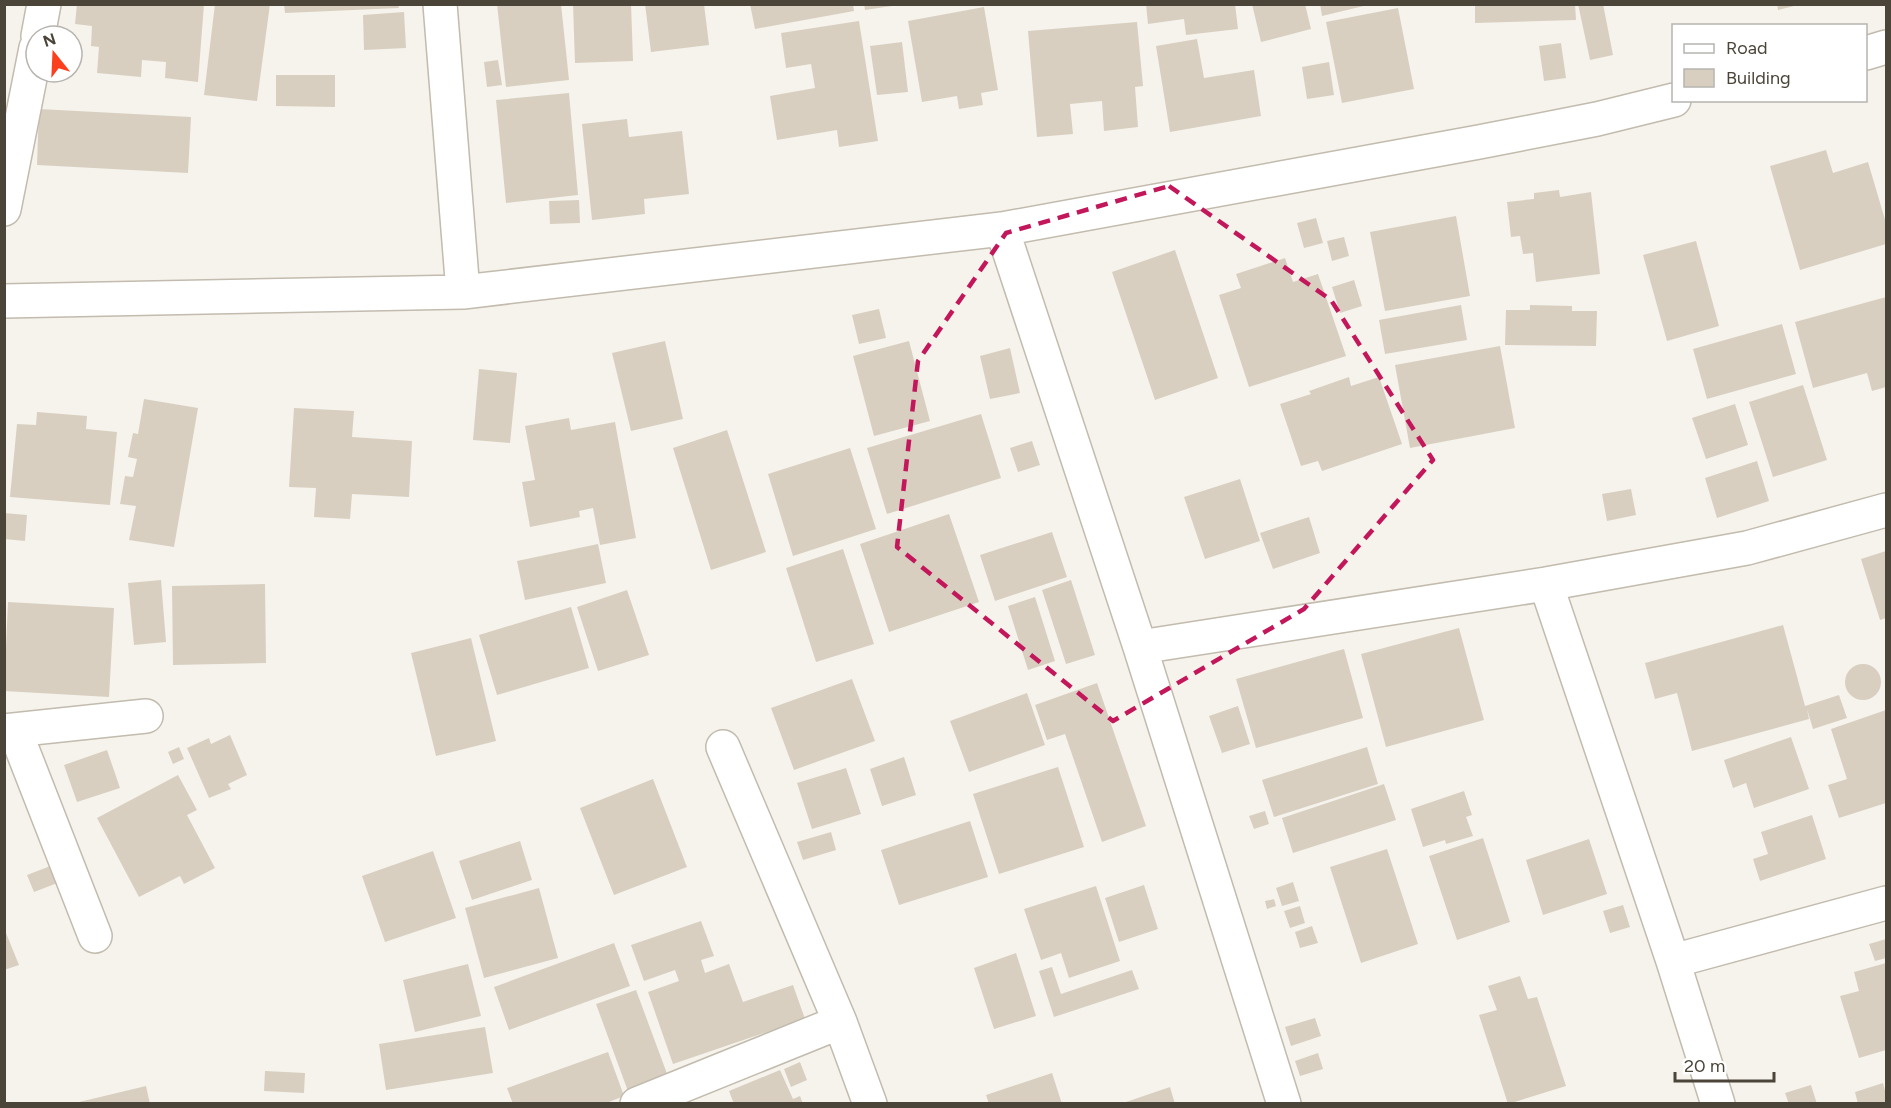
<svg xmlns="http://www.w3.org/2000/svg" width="1891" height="1108" font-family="Figtree,sans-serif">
	<rect width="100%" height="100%" fill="#f6f3ec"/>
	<path fill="#d8cfc1" d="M77,4h127l-6,78 -33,-4 1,-16 -24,-2 -1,17 -44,-4 2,-26 -8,-1 1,-20 -17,-2z
		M215,4h55l-13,97 -53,-6z
		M284,4h114l1,4 -114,5z
		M497,4h64l8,76 -63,7z
		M573,4h58l2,57 -58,2z
		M645,4h59l5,41 -58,7z
		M750,4h103l1,7 -99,18z
		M864,4h28v2l-27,4z
		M1146,4h89l3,25 -52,6 -2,-16 -36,5z
		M1252,4h53l6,25 -50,13z
		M1320,4h48v1l-46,11z
		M1475,4h100l1,16 -101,3z
		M1578,4h25l10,51 -23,5z
		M1777,4h21v1l-20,5z
		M984,7l14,83 -17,3 2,12 -24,4 -2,-13 -35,6 -14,-81z
		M1398,8l16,81 -72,14 -16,-81z
		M404,12l2,36 -42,2 -1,-35z
		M859,21l19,120 -39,6 -2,-17 -60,10 -7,-44 45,-8 -4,-24 -25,4 -5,-35z
		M1137,22l6,64 -8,1 3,40 -34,4 -2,-30 -32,3 3,30 -36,3 -9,-106z
		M1197,39l7,39 50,-8 7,46 -91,16 -14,-86z
		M902,42l6,50 -31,3 -7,-49z
		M1561,43l5,35 -22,3 -5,-35z
		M498,60l4,25 -15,2 -3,-25z
		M1329,62l5,33 -27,4 -5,-32z
		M276,75h59v32l-59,-1z
		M569,93l9,102 -72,8 -10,-103z
		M39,109l152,8 -3,56 -151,-8z
		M627,119l2,18 53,-6 7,63 -45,5 1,15 -53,6 -10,-96z
		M1826,150l7,23 35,-11 18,61v21l-86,26 -30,-104z
		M1559,190l1,7 31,-5 9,82 -64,8 -3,-29 -10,1 -3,-18 -9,1 -4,-35 27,-3v-6z
		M579,200l1,23 -30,1 -1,-23z
		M1456,216l14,80 -85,15 -15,-79z
		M1316,218l7,25 -19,5 -7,-25z
		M1344,237l5,19 -17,5 -5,-20z
		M1696,241l23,85 -52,15 -24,-86z
		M1175,250l43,128 -63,22 -43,-128z
		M1285,258l8,24 25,-8 28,82 -97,31 -30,-92 22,-7 -5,-14z
		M1354,280l8,26 -22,7 -8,-26z
		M1886,297v90l-14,4 -5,-18 -54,15 -18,-66z
		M1461,305l6,35 -82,14 -6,-34z
		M1530,305l42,1v5h25l-1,35 -91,-1 1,-35h24z
		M879,309l7,29 -27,6 -7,-29z
		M1782,324l14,50 -89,25 -14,-50z
		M665,341l18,78 -52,12 -19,-78z
		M909,341l21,80 -56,15 -21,-80z
		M1500,346l15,82 -105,20 -15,-83z
		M1010,348l10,45 -30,6 -10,-43z
		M479,369l38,4 -7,70 -37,-3z
		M1349,377l2,9 28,-9 23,67 -80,27 -4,-10 -17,5 -21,-62 31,-10 -2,-3z
		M1803,385l24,75 -54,17 -24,-75z
		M144,399l54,9 -24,139 -45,-7 7,-34 -16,-2 5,-28 8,1 4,-18 -9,-2 5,-24 5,1z
		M1735,404l13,41 -42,14 -14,-41z
		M294,408l60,3 -2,26 60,4 -3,56 -57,-3 -2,25 -36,-2 2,-29 -27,-1z
		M37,412l50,4 -1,13 31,3 -7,73 -100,-8 7,-73 19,1z
		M981,414l20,64 -114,36 -20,-66z
		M569,418l2,12 44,-8 21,116 -36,7 -7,-37 -14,3 1,6 -50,10 -8,-45 13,-2 -10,-54z
		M727,430l39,122 -55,18 -38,-122z
		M1032,441l8,24 -22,7 -8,-24z
		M850,448l26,81 -83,27 -25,-82z
		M1757,461l12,40 -52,17 -12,-40z
		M1240,479l20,62 -55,18 -21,-62z
		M1631,489l5,26 -29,6 -5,-27z
		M4,513l23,2 -2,26 -21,-2z
		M949,514l30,88 -90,30 -29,-88z
		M1309,517l11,36 -47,16 -13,-36z
		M1052,532l15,45 -72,24 -15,-46z
		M598,544l8,39 -81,17 -8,-39z
		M843,549l31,95 -58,18 -30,-94z
		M1886,551v67l-6,2 -19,-61z
		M161,580l5,62 -32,3 -6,-62z
		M1071,580l24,75 -29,9 -24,-74z
		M265,584l1,79 -93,2 -1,-79z
		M627,590l22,65 -51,16 -21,-64z
		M1035,597l20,64 -27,9 -20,-64z
		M8,602l106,6 -5,89 -105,-6z
		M571,607l18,61 -92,27 -18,-60z
		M1783,625l22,81 34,-11 8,23 -34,11 -6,-20 2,10 -117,32 -15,-58 -22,6 -10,-36z
		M1459,628l25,92 -98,27 -25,-93z
		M471,638l25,103 -60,15 -25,-103z
		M1344,649l19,69 -107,30 -20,-69z
		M1845 682a18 18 0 1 1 36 0a18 18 0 1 1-36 0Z
		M852,679l23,62 -81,29 -23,-62z
		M1097,683l49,143 -44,16 -37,-108 -18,6 -12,-35z
		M1027,693l18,52 -76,27 -19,-51z
		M1238,706l12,38 -28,9 -13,-37z
		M1886,710v93l-47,15 -11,-33 19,-6 -16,-50z
		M230,735l17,40 -19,9 3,5 -22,9 -22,-50 22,-10 2,6z
		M1791,737l18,52 -55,19 -8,-25 -13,5 -9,-28z
		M179,747l5,12 -11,5 -5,-12z
		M1367,747l11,37 -104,33 -12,-37z
		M107,750l13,38 -43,14 -13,-37z
		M904,757l12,38 -34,11 -12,-37z
		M1058,767l26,80 -85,27 -26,-80z
		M846,768l15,46 -49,15 -15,-46z
		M178,775l19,35 -10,5 28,53 -31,16 -4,-8 -41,21 -42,-79z
		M653,779l34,88 -73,28 -34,-87z
		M1384,784l12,36 -103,33 -11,-35z
		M1464,791l8,24 -6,2 7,19 -27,8 -1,-4 -22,7 -12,-38z
		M1265,811l4,13 -15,5 -5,-13z
		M1812,815l14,44 -66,22 -7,-22 15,-5 -7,-22z
		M970,821l18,56 -89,28 -18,-55z
		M831,832l5,18 -33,10 -6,-18z
		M1483,838l27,84 -53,18 -28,-84z
		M1589,839l18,55 -64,21 -17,-55z
		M520,841l12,39 -60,20 -13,-39z
		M1387,849l31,95 -57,19 -31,-96z
		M433,851l23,67 -71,24 -23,-66z
		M53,865l7,17 -26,10 -7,-17z
		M1293,882l6,19 -17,5 -6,-18z
		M1144,885l14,44 -39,13 -14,-44z
		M1096,886l24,75 -51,17 -8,-25 -20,7 -17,-51z
		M539,888l19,70 -74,20 -19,-70z
		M1274,899l2,7 -9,3 -2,-8z
		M1623,905l7,22 -20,6 -7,-22z
		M1300,906l5,17 -15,5 -6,-17z
		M701,921l13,35 -13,4 4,13 24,-9 14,38 50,-17 12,34 -132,45 -25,-72 31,-11 -4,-11 -31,11 -13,-36z
		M1312,926l6,17 -18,5 -5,-16z
		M4,928l15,37 -15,5z
		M1886,939v19l-11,3 -6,-17z
		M614,943l16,43 -121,44 -15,-43z
		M1016,953l20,63 -42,13 -20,-61z
		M1886,963v87l-27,8 -19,-62 19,-5 -5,-19z
		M468,964l13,52 -66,16 -12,-52z
		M1052,967l9,27 71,-24 7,19 -85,28 -15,-46z
		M1520,976l8,23 9,-2 29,89 -58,18 -29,-89 18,-5 -9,-24z
		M636,990l33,89 -40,15 -33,-90z
		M1315,1018l6,18 -30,10 -6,-19z
		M485,1027l8,46 -107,17 -7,-46z
		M608,1052l16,44 -20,8h-91l-6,-16z
		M1318,1053l5,16 -23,7 -5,-15z
		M800,1062l7,18 -16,7 -7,-18z
		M780,1070l13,29 7,-3 3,8h-69l-5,-13z
		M265,1071l40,2 -1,20 -40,-2z
		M1052,1073l10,31h-73l-3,-9z
		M1883,1083l3,11v10h-28l-3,-12z
		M1811,1085l6,19h-28l-4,-11z
		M146,1086l4,18h-75v-1z
		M1170,1087l5,17h-52v-1z"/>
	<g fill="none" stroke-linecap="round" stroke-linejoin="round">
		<defs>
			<path id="minor" d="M440,4l23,288
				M38,36l6,-32
				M1866,53l20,-6
				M4,209l32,-161
				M1002,229l138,418 144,457
				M4,301l459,-9 539,-63 477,-87 118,-23 77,-19
				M1546,584l127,377 45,143
				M1140,647l406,-63 201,-36 139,-38
				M4,731l142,-15
				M15,731l80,205
				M723,747l117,275 30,82
				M1673,961l213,-58
				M637,1104l203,-82"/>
		</defs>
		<use href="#minor" stroke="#c2bbae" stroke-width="36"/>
		<use href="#minor" stroke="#fff" stroke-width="33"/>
	</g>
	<path fill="none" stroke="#c2185b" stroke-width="4.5" stroke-dasharray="12 8" stroke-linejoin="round" d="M1169,186l162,114 102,160 -129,149 -191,112 -216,-174 21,-186 88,-128z"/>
	<rect width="1891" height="1108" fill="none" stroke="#4b4439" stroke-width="12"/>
	<rect x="1672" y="24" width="195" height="78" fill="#ffffff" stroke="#b7b4b0" stroke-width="1.5"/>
	<rect x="1684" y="44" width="30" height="9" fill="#ffffff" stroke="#b7b4b0" stroke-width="1.5"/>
	<text x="1726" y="54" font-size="18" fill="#4b4439">Road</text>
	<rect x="1684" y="69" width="30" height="18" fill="#d8cfc1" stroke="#b7b4b0" stroke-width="1.5"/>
	<text x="1726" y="84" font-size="18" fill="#4b4439">Building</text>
	<g transform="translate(54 54) rotate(342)"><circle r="28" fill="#ffffff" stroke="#b7b4b0" stroke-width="1.5"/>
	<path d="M0-4.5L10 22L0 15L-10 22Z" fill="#fc3f1d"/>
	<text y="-9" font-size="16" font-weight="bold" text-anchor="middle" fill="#4b4439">N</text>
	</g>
	<path d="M1675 1072v9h99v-9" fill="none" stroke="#4b4439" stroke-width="3"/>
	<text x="1684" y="1072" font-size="18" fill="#4b4439" stroke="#ffffff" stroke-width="4.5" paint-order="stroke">20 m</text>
</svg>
